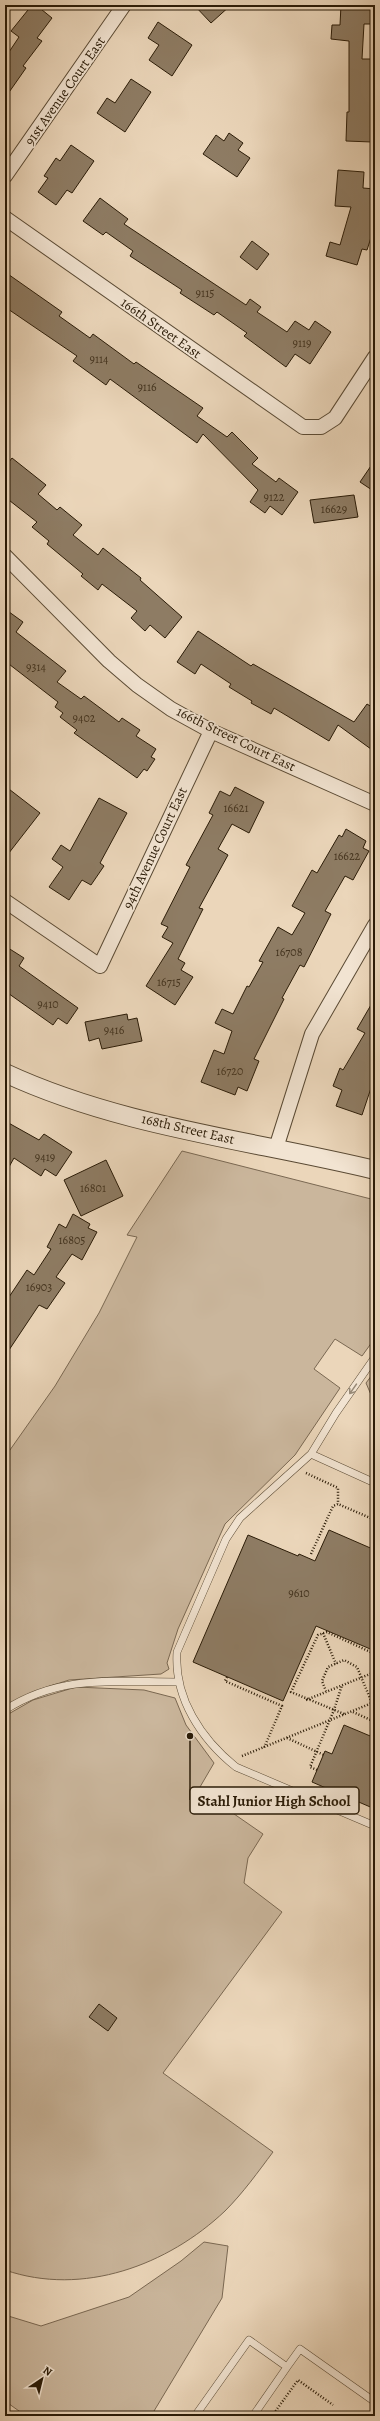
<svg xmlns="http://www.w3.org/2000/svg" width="380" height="2421" font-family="Alegreya,serif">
	<rect width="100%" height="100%" fill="#ebd6ba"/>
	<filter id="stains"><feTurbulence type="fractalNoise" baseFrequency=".005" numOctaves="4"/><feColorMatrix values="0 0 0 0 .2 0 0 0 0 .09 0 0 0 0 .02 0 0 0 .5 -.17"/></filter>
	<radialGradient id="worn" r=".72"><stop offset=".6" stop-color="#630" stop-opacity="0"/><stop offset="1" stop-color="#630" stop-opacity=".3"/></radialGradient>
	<path fill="#cab69c" stroke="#7a6852" d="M182,1151l193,49v138l-13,18 -27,-17 -21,30 26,19 -45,67 -70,69 -47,105 -11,34 2,6 -8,5 -92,6 -25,8 -39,18v-249l50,-71 44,-73 38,-76 -10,-2z
		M375,1371v33l-9,-21z
		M76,1687l68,3 31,8 11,27 28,38 -14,24 12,9 -1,2 52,36 -15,24 -4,25 38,29 -119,161 110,79c-15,20 -30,41 -48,59 -57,54 -142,86 -220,59v-554l28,-16z
		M204,2242l24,4 -6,52 -71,118h-125l-21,-15v-86l36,11 88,-29 52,-36z"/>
	<path fill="#8e7c64" stroke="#2a1b07" d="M32,5h4l16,13 -15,20 5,3 -19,25 3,2 -21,30v-40l14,-21 -8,-6z
		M194,5h37l-20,18z
		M341,5h32l-1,19h-8l-2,35h12l1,76h-3v7l-26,-1 1,-29h2v-71l-18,-2 1,-14h8z
		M158,22l34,23 -20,31 -23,-16 10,-15 -11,-7z
		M131,79l20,13 -26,40 -28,-19 10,-15 8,5z
		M229,133l14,10 -5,7 12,8 -13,19 -34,-23 13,-19 8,6z
		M71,145l23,16 -22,32 -5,-3 -11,15 -18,-13 10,-14 -4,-2 12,-18 4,3z
		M338,170l26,2 -1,16 12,1v36l-8,25 -5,-1 -5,16 -31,-9 4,-14 10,3 11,-38 -16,-1z
		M100,198l28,21 -4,5 122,81 4,-6 11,8 -4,5 30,20 8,-11 14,9 6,-9 16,11 -21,32 -15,-10 -9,13 -42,-31 3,-3 -30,-21 -3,3 -34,-22 2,-3 -52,-34 3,-5 -27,-19 -3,3 -20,-14z
		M252,241l17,13 -12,16 -17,-13z
		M5,272l57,40 -3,4 31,22 3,-4 41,30 2,-2 67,46 -6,8 30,21 5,-5 26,26 -6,6 24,18 3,-4 19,14 -16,23 -12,-9 -5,7 -15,-11 8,-12 -55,-56 -6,9 -87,-64 -4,6 -33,-24 4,-5 -72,-49z
		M12,458l34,27 -8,9 19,16 3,-3 22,18 -9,10 25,20 5,-7 38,30 -1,2 42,37 -17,21 -15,-13 -5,6 -14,-13 6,-7 -35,-27 -4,6 -17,-14 2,-2 -36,-30 2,-3 -17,-14 5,-5 -32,-25v-30z
		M375,460v32l-15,-10z
		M354,495l4,22 -44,6 -4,-23z
		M5,609l18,13 -7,10 50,39 -9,11 24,17 3,-3 35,26 3,-4 18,12 -4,6 20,13 -5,8 4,2 -8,12 -3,-2 -7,9 -63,-45 3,-3 -17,-13 3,-4 -8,-6 3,-5 -53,-41z
		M198,631l53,35 2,-2 101,58 13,-18 8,5v43l-37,-27 -9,16 -55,-33 -3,6 -20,-11 1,-2 -23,-14 2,-3 -30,-20 -6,10 -18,-12z
		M5,786l35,27 -35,45z
		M235,787l29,15 -15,31 -17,-9 -14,25 10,6 -29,53 4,1 -25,50 7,4 -4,7 12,7 -18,28 -29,-19 27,-43 -11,-6 6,-10 -7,-3 29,-57 -4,-2 27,-50 -4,-2 11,-22 10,5z
		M99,798l28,15 -27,50 4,3 -13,19 -9,-5 -13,20 -20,-13 14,-20 -11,-8 9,-14 9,6z
		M346,829l20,12 -3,7 6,3 -16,29 -8,-4 -20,35 6,3 -27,53 -4,-2 -18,33 2,1 -30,60 5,2 -12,30 -9,-4 -3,8 -34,-13 13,-32 10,4 8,-23 -17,-8 7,-14 11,5 14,-28 2,1 14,-25 -4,-1 19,-34 14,8 13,-22 -13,-7 20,-36 5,3 22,-38 3,2z
		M5,946l19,12 -5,8 59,42 -11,16 -9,-6 -5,7 -48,-34z
		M375,998v78l-13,39 -26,-9 6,-16 -9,-4 7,-18 3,2 22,-37 -8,-4z
		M127,1014l1,6 9,-2 5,23 -40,8 -3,-11 -10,3 -4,-19z
		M5,1121l34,19 5,-6 28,18 -16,24 -11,-7 -4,7 -27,-18 -9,16z
		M106,1160l17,36 -42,20 -17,-36z
		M73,1214l17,10 -2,4 9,4 -15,28 -10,-6 -16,23 9,6 -18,26 -8,-4 -34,51v-53l22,-33 7,5 17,-26 -4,-2 12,-23 7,4z
		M329,1530l46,20v101l-59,-25 -33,75 -90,-39 55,-127 50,21 1,-2 16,7z
		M344,1725l31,13v71l-63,-27 13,-31 7,3z
		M99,2004l18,14 -9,13 -19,-14z"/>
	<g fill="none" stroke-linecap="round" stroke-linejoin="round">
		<defs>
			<path id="service" d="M375,1357l-39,56 -25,41 64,29
				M311,1454l-71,64 -14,21 -49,113c-3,46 24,87 59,115l139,59
				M5,1710c56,-36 110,-28 173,-28
				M287,2367l13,-18 75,53
				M195,2416l54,-76 38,27 -34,49"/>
			<path id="minor" d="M5,176l119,-171
				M5,218l298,209h18l14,-9 40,-61
				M5,556l104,105 28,24 34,24 40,22 164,73
				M5,901l95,65 111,-235
				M276,1148l36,-114 63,-109"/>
			<path id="tertiary" d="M5,1073c116,54 246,67 370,97"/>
		</defs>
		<use href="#service" stroke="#5a4a34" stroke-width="8"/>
		<use href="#minor" stroke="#5a4a34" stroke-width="16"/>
		<use href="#tertiary" stroke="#5a4a34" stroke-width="20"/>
		<path stroke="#2a1b07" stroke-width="2.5" stroke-dasharray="1 2" stroke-linecap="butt" d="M306,1473l32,15v16
			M311,1554l22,-48 5,-2 37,16
			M323,1633l13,31
			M227,1677l-2,4 57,25 -18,42
			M306,1700l69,-28
			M353,1712l22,10
			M344,1714l-53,-22 27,-57 9,-3 48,22
			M287,1738l37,17
			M242,1756l130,-53 -15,-36 -13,-7 -16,7 -6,14 4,10
			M317,1770l-7,-3 24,-57 8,-25
			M272,2416l26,-36 35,25"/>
		<use href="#service" stroke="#f2e4d2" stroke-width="7"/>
		<use href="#minor" stroke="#f2e4d2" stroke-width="14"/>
		<use href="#tertiary" stroke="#f2e4d2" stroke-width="18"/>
	</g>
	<defs><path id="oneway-shaft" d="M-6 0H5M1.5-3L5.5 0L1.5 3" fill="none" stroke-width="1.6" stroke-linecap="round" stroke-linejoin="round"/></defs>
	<use stroke="#988a77" href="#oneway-shaft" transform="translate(353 1389) rotate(125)"/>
	<g text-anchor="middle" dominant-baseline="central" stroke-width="3.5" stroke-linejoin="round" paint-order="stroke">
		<g font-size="12" fill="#43331e">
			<text x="205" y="293">9115</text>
			<text x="302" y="343">9119</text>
			<text x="99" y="359">9114</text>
			<text x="147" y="387">9116</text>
			<text x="274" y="497">9122</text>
			<text x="334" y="509">16629</text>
			<text x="36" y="667">9314</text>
			<text x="84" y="718">9402</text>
			<text x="236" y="808">16621</text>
			<text x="347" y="856">16622</text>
			<text x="289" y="952">16708</text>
			<text x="169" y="982">16715</text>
			<text x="48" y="1004">9410</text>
			<text x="114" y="1030">9416</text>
			<text x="230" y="1071">16720</text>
			<text x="45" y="1157">9419</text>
			<text x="93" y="1188">16801</text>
			<text x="72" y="1240">16805</text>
			<text x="39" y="1287">16903</text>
			<text x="299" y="1593">9610</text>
		</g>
		<g font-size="14" fill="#2a1b07" stroke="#f2e4d2">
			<text transform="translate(65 91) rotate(-55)">91st Avenue Court East</text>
			<text transform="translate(161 328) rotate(35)">166th Street East</text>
			<text transform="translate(236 739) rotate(26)">166th Street Court East</text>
			<text transform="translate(155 848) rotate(-65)">94th Avenue Court East</text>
			<text transform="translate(188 1129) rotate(13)">168th Street East</text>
		</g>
	</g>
	<path fill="none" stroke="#2a1b07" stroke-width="1.5" d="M190 1736L190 1800"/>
	<circle fill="#2a1b07" stroke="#f2e4d2" stroke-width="1.5" cx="190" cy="1736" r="4"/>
	<rect fill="#f2e4d2" stroke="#2a1b07" stroke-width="1.5" x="190" y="1787" width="169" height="27" rx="4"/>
	<g font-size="15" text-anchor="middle" font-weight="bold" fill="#2a1b07">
		<text x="274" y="1806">Stahl Junior High School</text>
	</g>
	<rect width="380" height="2421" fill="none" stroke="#ebd6ba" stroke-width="20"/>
	<rect x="6" y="6" width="368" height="2409" fill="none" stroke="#2a1b07" stroke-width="2"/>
	<rect x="10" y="10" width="360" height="2401" fill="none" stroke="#2a1b07"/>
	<g transform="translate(42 2379) rotate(35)" stroke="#f2e4d2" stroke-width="3" paint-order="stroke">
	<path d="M0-3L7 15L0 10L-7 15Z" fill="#2a1b07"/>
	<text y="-6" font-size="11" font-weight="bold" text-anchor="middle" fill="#2a1b07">N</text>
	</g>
	<rect width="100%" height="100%" filter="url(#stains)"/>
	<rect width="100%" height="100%" fill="url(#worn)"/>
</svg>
